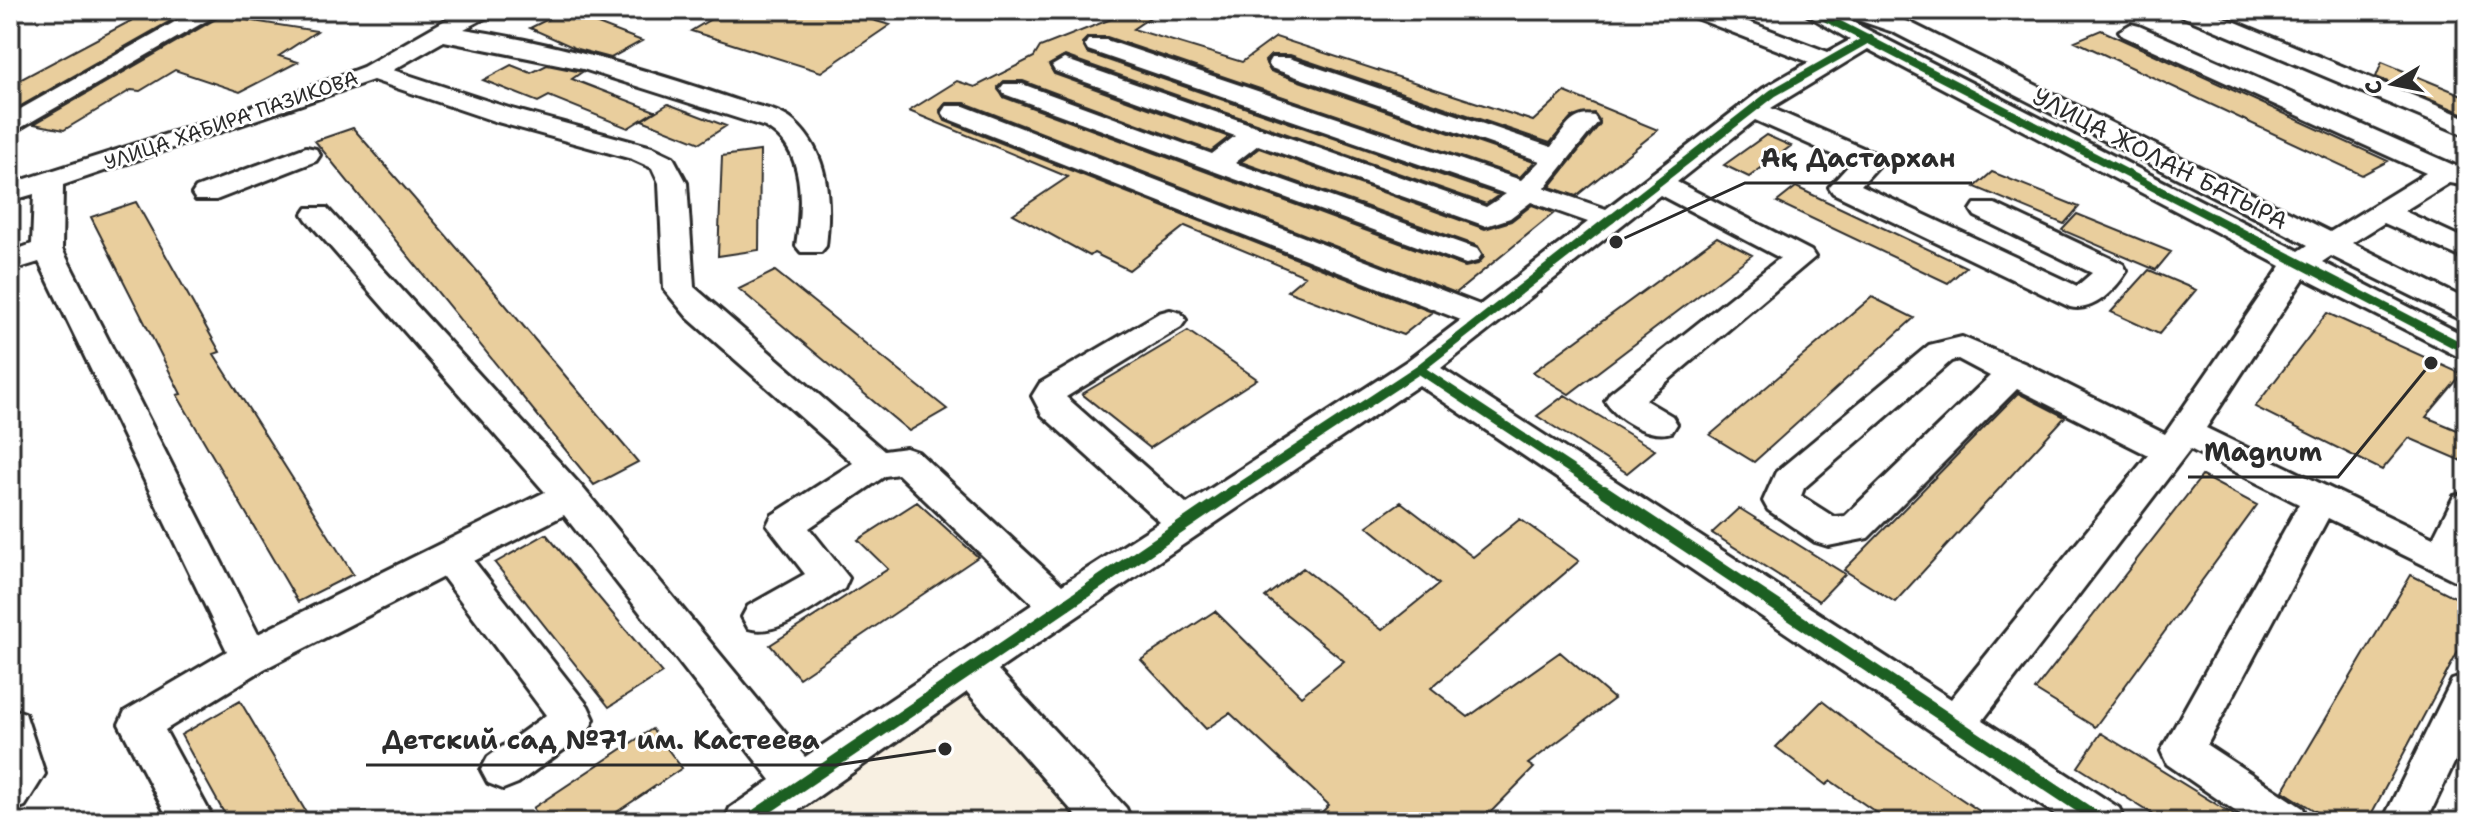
<svg xmlns="http://www.w3.org/2000/svg" width="2477" height="832" font-family="'Shantell Sans',sans-serif">
	<rect width="100%" height="100%" fill="#fff"/>
	<filter id="ink" filterUnits="userSpaceOnUse"><feTurbulence type="fractalNoise" baseFrequency=".0125" numOctaves="2"/><feDisplacementMap in="SourceGraphic" scale="16" xChannelSelector="R" yChannelSelector="G"/><feConvolveMatrix kernelMatrix="1 2 1 2 8 2 1 2 1" color-interpolation-filters="sRGB"/></filter>
	<g filter="url(#ink)">
		<path fill="#f8f0e2" d="M961,677l131,145h-326z"/>
		<path fill="#e9ce9d" stroke="#2b2b2b" stroke-width="2" d="M151,10l35,2 -176,100v-27z
			M566,10h59l-30,13 47,18 -31,17 -34,-9 -47,-21z
			M726,10h111l53,15 -69,47 -130,-41z
			M1134,10h27l-28,19 109,33 34,-25 257,84 32,-29 93,38 -82,66 -26,-9 50,-63 -6,-11 -22,4 -22,26 -260,-88h-19l-6,6 5,10 264,91 -14,15 -413,-140h-19l-6,6 5,10 412,142 -13,9 -421,-148 -16,9 5,9 175,63 -18,14 -188,-70h-19l-6,6 5,10 462,170 13,-3 6,-7 -6,-11 -237,-84 18,-14 226,81 26,-8 21,-16 22,8 -98,80 -491,-190h-19l-6,7 5,11 487,191 -29,23 -116,-44 18,-15 -120,-50 -56,44 -35,-17 -4,3 -77,-42 55,-37 -159,-66 48,-30 18,6 59,-30 6,-10z
			M221,16l96,15 -38,25 19,6 -58,30 -65,-22 -35,21 -9,-1 -67,40 -30,-6z
			M2101,30l287,131 -26,14 -287,-134z
			M2382,62l85,35v18l-91,-38z
			M511,65l20,8 16,-8 35,7 -10,7 83,32 -27,17 -79,-32 -11,6 -55,-22z
			M668,104l58,22 -26,17 -58,-23z
			M353,128l124,143 161,191 -44,23 -279,-344z
			M1766,135l25,11 -42,31 -25,-12z
			M760,151l-1,99 -41,6 4,-100z
			M1992,172l87,35 -15,17 -89,-37z
			M1796,187l170,80 -18,16 -171,-81z
			M136,202l84,150 -6,2 139,220 -55,28 -121,-207 4,-1 -90,-177z
			M2077,214l94,38 -15,18 -94,-40z
			M1717,237l35,18 -183,139 -36,-22z
			M2149,270l47,20 -37,44 -48,-22z
			M775,271l172,138 -38,22 -170,-142z
			M1872,297l42,21 -160,144 -44,-27z
			M2327,313l135,61 -36,43 41,17v29l-58,-25 -27,32 -127,-63z
			M1188,331l69,48 -107,69 -68,-54z
			M2018,393l47,24 -170,185 -51,-32z
			M1565,395l90,55 -28,23 -90,-57z
			M2202,476l55,29 -162,222 -60,-37z
			M917,502l61,55 -179,121 -29,-33 118,-76 -30,-29z
			M1401,502l72,55 47,-38 59,42 -148,127 37,29 92,-65 54,47 -86,65 6,4 -53,54h-169l17,-17 -99,-92 -24,16 -65,-69 74,-49 86,85 43,-35 -79,-64 38,-29 79,62 57,-46 -72,-58z
			M1739,508l106,66 -26,27 -107,-68z
			M546,534l116,139 -53,34 -114,-144z
			M2411,575l56,28v32l-100,187h-34l-50,-31z
			M240,701l72,121h-83l-48,-87z
			M1822,701l49,38 125,83h-106l-59,-41 -5,4 -50,-38z
			M652,729l30,39 -80,54h-59l-10,-14z
			M2101,733l144,89h-80l-87,-55z"/>
		<g fill="none" stroke-linecap="round" stroke-linejoin="round">
			<defs>
				<path id="minor" d="M196,10h29l-215,124v-19z
					M463,10h37l-36,19c93,14 183,41 272,71 18,6 43,9 57,21 37,32 38,81 33,125l-5,6h-20l-5,-6c6,-40 11,-97 -31,-119l-182,-58 -139,-28 -51,29 119,39 140,38 21,10 14,26 7,104 190,164 22,-3 12,4 144,133 98,-63 -118,-107 -10,-19 8,-13 119,-70 11,-3 11,3 5,7 -5,7 -115,70 121,107 220,-143 54,-41 -515,-202 -4,-6 4,-6h18l516,199 108,-83 -57,-20 -21,16 -24,8 -228,-81 -23,18 242,86 4,6 -4,6 -11,3 -462,-170 -4,-5 4,-5h18l190,70 23,-18 -180,-65 -3,-5 12,-7 422,148 20,-13 -418,-144 -3,-5 3,-5h18l415,140 19,-19 -269,-93 -3,-5 3,-5h18l262,89c13,-16 21,-36 43,-31l4,6 -53,66 61,21 158,-121 45,-26 -121,-47 -4,-5h33l111,42 22,-12 -51,-30h30l470,241 9,-6 -415,-213 -47,-16 -4,-5 32,-1 35,12 421,210 96,-59 -303,-137 -4,-5 12,-7 8,2 328,145v15l-18,-3 -45,28 63,29v20l-83,-37 -32,20 115,57v23l-136,-67 -9,6 145,75v24l-163,-83 -98,150 227,110 21,-42 13,-3v51l-4,8 4,2v32l-139,-68 -121,227 96,63 6,14h-58l-84,-58 -6,-13 138,-247 -109,-55 -207,271 136,88 6,14h-59l-647,-437 -421,285 128,138 6,14h-50l-115,-130 -185,130h-58l6,-14 41,-28 -207,-265 -90,46 114,145 6,13 -6,13 -70,51 -15,6 -15,-6 -7,-13 7,-13 58,-42 -103,-138 -179,92 -99,61 50,92h-45l-51,-98 6,-13 102,-60 -188,-389 -29,9v-19l22,-8 2,-50 -24,7v-17l273,-87 80,-30zM1868,49l413,217 -116,168 -139,-70 -64,-27 -33,8 -153,127 -13,29 5,9 47,32 13,4 40,-8 149,-149 131,66 -197,244 -510,-331 219,-173 120,63 -170,135 -5,8c12,19 45,38 67,31l5,-8 -5,-8 -27,-16 170,-143 -4,-6 -134,-69 78,-62 96,43 -22,24 4,6 237,114c23,6 45,-17 57,-36l-4,-7 -128,-60h-20l-4,6 4,6 117,57 -15,13 -216,-101 22,-24 -4,-6 -108,-47zM373,80l121,41 138,38 20,9 7,15 5,106 24,29 165,145 -81,52 -5,10 38,49 -57,32 -6,11 6,11c31,10 69,-24 96,-39l5,-11 -40,-50 76,-52 13,-2 135,130 -228,153 -223,-270 -255,-279h-20l-4,6 4,6 238,272 -287,142 -196,-385 1,-64zM1958,359l32,17 -145,140 -11,1 -33,-21 3,-8 147,-127z
					M2175,10h32l260,108v18l-288,-121z
					M306,147l10,2 4,6 -4,6 -100,39h-20l-4,-6 4,-6z
					M2467,675v61l-41,86h-44l70,-142z
					M10,708l15,5 20,61 -20,32 -15,6z"/>
			</defs>
			<use href="#minor" stroke="#2b2b2b" stroke-width="6"/>
			<use href="#minor" fill="#fff" fill-rule="evenodd"/>
			<defs>
				<path id="cycleway-far2" d="M1811,10l406,210
					M1610,220l163,-127 97,-55"/>
				<path id="cycleway-far1" d="M2213,218l254,132
					M1419,369l188,124
					M1231,493l188,-124 193,-151"/>
				<path id="cycleway" d="M1604,491l499,331
					M746,822l488,-331"/>
			</defs>
			<use href="#cycleway-far2" stroke="#fff" stroke-width="12"/>
			<use href="#cycleway-far1" stroke="#fff" stroke-width="14"/>
			<use href="#cycleway" stroke="#fff" stroke-width="17"/>
			<use href="#cycleway-far2" stroke="#1b5e20" stroke-width="8"/>
			<use href="#cycleway-far1" stroke="#1b5e20" stroke-width="9"/>
			<use href="#cycleway" stroke="#1b5e20" stroke-width="12"/>
		</g>
	</g>
	<g text-anchor="middle" dominant-baseline="central" stroke-width="6" stroke-linejoin="round" paint-order="stroke">
		<g font-size="20" fill="#2b2b2b" stroke="#fff">
			<text transform="translate(231 120) rotate(-19)">УЛИЦА ХАБИРА ПАЗИКОВА</text>
		</g>
		<g font-size="24" fill="#2b2b2b" stroke="#fff">
			<text transform="translate(2160 159) rotate(27)">УЛИЦА ЖОЛАН БАТЫРА</text>
		</g>
	</g>
	<path fill="none" stroke="#2b2b2b" stroke-width="3" d="M1616 242L1745 183H1972M2431 363L2338 477H2188M945 749L836 765H366"/>
	<g fill="#2b2b2b" stroke="#fff" stroke-width="3">
		<circle cx="1616" cy="242" r="8"/>
		<circle cx="2431" cy="363" r="8"/>
		<circle cx="945" cy="749" r="8"/>
	</g>
	<g font-size="26" text-anchor="middle" font-weight="bold" fill="#2b2b2b" stroke="#fff" stroke-width="6" stroke-linejoin="round" paint-order="stroke">
		<text x="1858" y="167">Ақ Дастархан</text>
		<text x="2263" y="461">Magnum</text>
		<text x="601" y="749">Детский сад №71 им. Кастеева</text>
	</g>
	<rect width="2477" height="832" fill="none" stroke="#fff" stroke-width="40"/>
	<rect x="20" y="20" width="2437" height="792" fill="none" stroke="#2b2b2b" stroke-width="3" filter="url(#ink)"/>
	<g transform="translate(2393 84) rotate(260)" stroke="#ffffff" stroke-width="6" paint-order="stroke">
	<path d="M0-6L14 30L0 20L-14 30Z" fill="#2b2b2b"/>
	<text y="-12" font-size="22" font-weight="bold" text-anchor="middle" fill="#2b2b2b">С</text>
	</g>
</svg>
